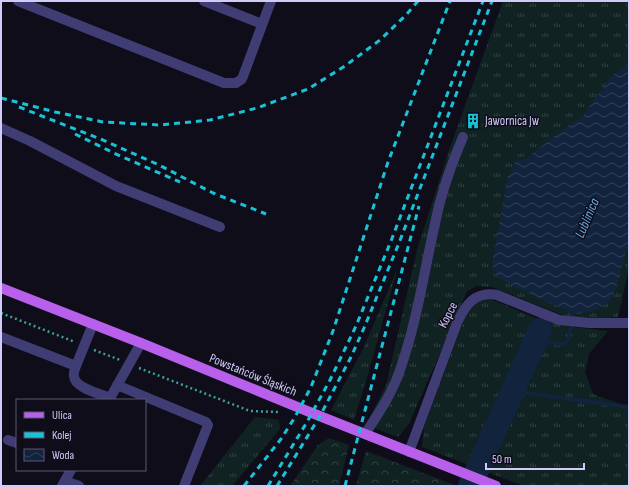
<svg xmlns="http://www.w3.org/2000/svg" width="630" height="487" font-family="'Sofia Sans Condensed',sans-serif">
	<defs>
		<pattern id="grass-tufts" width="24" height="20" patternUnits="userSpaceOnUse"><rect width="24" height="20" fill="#102322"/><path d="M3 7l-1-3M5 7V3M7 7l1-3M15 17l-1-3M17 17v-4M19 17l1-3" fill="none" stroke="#324243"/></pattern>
		<pattern id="forest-crowns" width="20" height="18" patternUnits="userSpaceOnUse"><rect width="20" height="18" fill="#102322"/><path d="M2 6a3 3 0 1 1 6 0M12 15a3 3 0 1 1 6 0" fill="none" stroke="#324243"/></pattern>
		<pattern id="water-waves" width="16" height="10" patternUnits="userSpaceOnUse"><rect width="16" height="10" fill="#12233d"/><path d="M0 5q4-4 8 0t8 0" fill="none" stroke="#33425a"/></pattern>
	</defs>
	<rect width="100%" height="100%" fill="#0f0d1a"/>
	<path fill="url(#grass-tufts)" d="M503,1h126v267l-11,49 -35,2 -20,-4 -71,-28 -15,-1 -10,5 -58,133 -11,13 -32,-12 20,-40 31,-135 32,-100z
		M398,267l-30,107 -14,46 -23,-10 32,-61z
		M486,298c19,6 36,15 55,22 21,7 44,8 67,11l-19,23 -4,18 8,22 36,13v79h-105l-102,-39 2,-20 42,-113 9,-12z
		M255,417l24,3 1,9 -48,57h-32z"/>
	<path fill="url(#forest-crowns)" d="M329,438l20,7 -10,41h-49l28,-41z
		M366,451l91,35h-101z"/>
	<path fill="url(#water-waves)" d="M629,63v176l-12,46 -7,16 -14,9 -19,4h-5l-4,-2 -4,-4 -13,-4 -53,-26 -4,-6 -2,-8 16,-88 8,-15 11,-3 39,-31 16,-10 28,-39z"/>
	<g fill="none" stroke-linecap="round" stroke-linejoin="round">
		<path stroke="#12233d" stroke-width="4" d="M535,342l28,2c9,-5 8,-21 9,-30
			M513,391l116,16"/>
		<path stroke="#12233d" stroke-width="24" d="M470,486l70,-156"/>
		<path stroke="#399f99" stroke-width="2.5" stroke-dasharray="2 3" stroke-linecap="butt" d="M1,313l74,29
			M94,350l26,10
			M139,368l111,43 28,1"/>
		<path stroke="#3f3d73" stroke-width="10" d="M18,1l206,82h12l6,-4 29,-78
			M204,1l58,23
			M1,128l29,13 86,45 104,41
			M1,337l75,29 17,-42
			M76,366c-1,3 -3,7 -2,10 0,12 27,18 36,22
			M117,385l89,37 2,3 -24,61
			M109,400l32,-57
			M365,434c13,-20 27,-40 35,-64 19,-54 26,-112 40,-168 6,-22 14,-44 23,-65
			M8,440l9,3
			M409,452l48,-129c8,-18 18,-32 40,-28l62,25 30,3h40
			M65,481l14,5
			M62,486l9,-16"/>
		<path stroke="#b85fec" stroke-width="10" d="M1,288l140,55 171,70 184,73"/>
		<path stroke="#19c3d7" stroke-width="3" stroke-dasharray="6 5" stroke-linecap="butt" d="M1,98l54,14 48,10 57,3 50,-5 47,-12 51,-19 37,-23 35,-26 26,-25 12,-14
			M19,107l84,33 56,25 54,28 53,21
			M75,134l43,21 62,27
			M244,486l37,-47 14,-22 16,-30 22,-56 55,-169 62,-161
			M268,486l39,-64 23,-42 26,-54 35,-85 92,-240
			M277,486l43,-70 31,-59 13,-29 35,-85 93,-242
			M345,486l74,-280"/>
	</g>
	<defs>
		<symbol id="building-bare" viewBox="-9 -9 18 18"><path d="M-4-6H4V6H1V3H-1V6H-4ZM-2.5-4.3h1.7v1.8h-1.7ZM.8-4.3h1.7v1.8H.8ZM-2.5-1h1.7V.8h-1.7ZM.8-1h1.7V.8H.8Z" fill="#19c3d7" stroke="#0f0d1a" stroke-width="2.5" paint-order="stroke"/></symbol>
	</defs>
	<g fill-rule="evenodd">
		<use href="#building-bare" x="462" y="110" width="22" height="22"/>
	</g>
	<g text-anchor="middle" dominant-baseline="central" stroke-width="3" stroke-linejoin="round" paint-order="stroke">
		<g font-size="13" fill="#d1cbf9" stroke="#0f0d1a" text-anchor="start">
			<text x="485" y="121">Jawornica Jw</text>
		</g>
		<g font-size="13" fill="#d1cbf9" stroke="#0f0d1a">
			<text transform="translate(448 315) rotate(-63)">Kopce</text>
			<text transform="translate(253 375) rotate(22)">Powstańców Śląskich</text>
		</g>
		<g font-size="14" font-style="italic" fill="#65aeed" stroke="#0f0d1a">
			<text transform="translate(587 218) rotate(-67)">Lublinica</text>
		</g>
	</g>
	<rect width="630" height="487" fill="none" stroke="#d1cbf9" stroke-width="4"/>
	<rect x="16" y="399" width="130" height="72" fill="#0f0d1a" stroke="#5d5973"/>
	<rect x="24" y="412" width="20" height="6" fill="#b85fec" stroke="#5d5973"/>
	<text x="52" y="419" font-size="12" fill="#d1cbf9">Ulica</text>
	<rect x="24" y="432" width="20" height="6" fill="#19c3d7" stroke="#5d5973"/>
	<text x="52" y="439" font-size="12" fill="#d1cbf9">Kolej</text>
	<rect x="24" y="449" width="20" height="12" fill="url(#water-waves)" stroke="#5d5973"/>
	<text x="52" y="459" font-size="12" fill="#d1cbf9">Woda</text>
	<path d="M486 463v6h98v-6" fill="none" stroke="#d1cbf9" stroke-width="2"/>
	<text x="492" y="463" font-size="12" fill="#d1cbf9" stroke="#0f0d1a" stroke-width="3" paint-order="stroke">50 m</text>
</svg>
